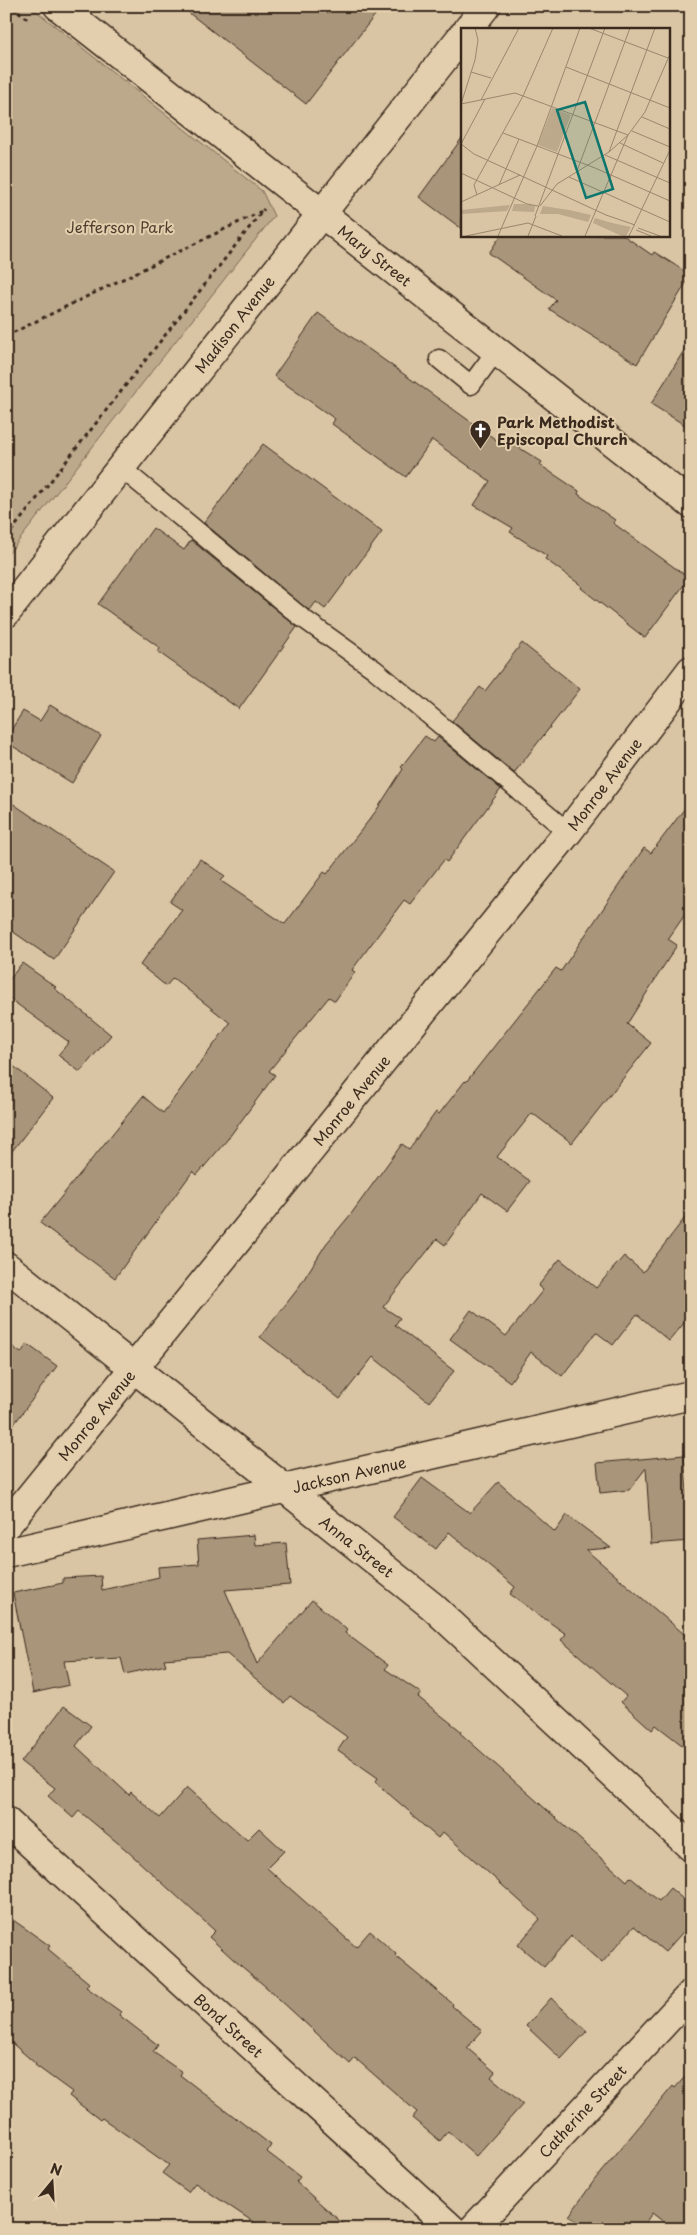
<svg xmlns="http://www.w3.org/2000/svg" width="697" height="2235" font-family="'Playpen Sans',sans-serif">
	<rect width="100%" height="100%" fill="#d9c5a4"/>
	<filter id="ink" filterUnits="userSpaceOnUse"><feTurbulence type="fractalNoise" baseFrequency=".02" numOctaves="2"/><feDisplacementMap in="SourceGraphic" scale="10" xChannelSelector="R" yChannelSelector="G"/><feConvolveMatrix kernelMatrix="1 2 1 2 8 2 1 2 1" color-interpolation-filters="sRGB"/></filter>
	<g filter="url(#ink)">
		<path fill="#bca88b" stroke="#7c6954" d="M6,6h24l232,185 12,25 -268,341z"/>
		<path fill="#a8957a" stroke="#3b2a1e" d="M180,6h202l-76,98z
			M462,138v91l-43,-32z
			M501,235h122l29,20 2,-3 37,23 -54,89 -88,-55 7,-9 -67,-47z
			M318,313l191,136 4,-5 29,18 -2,3 39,26 -1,3 37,26 -2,3 76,55 -44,60 -64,-50 1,-2 -37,-27 2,-3 -37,-24 3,-4 -39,-23 16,-24 -58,-41 -26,37 -74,-53 3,-5 -61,-43z
			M691,339v90l-40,-25z
			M263,444l119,88 -57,77 -9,-7 -6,8 -3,-1 -103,-86z
			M153,528l31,22 7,-10 106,87 -58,82 -81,-57 2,-4 -62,-44z
			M522,643l58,46 -66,84 -62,-52 28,-34 5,4z
			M50,705l51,31 -29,47 -66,-41v-4l17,-27 17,10z
			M425,736l9,6 4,-5 63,52 -54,73 -3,-2 -34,44 -6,-4 -52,70 3,2 -20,29 -6,-4 -60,74 6,4 -48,65 -30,35 -4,-4 -78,107 -75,-55 103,-127 20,17 67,-90 -57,-45 -7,8 -26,-21 42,-55 -12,-8 30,-43 25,17 -4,5 64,43 39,-52 3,2 49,-63 27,-42 -2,-2z
			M6,799l108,73 -60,88 -48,-33z
			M691,800v106l-23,33 9,6 -50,79 24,19 -79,100 -40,-30 -35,44 33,24 -23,30 -25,-18 -37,52 -8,-6 -54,68 17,11 -5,7 59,46 -25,31 -56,-45 -33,42 -80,-62 37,-47 29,-46 25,-30 51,-70 7,5 27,-37 3,2 26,-33 1,1 90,-114 5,3 83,-123 7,5z
			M22,963l34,24 -2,1 57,47 -31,37 -22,-17 11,-13 -63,-46v-12z
			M6,1060l47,38 -47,61z
			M691,1210v105l-22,26 -32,-27 -24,31 -17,-13 -34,44 -31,-24 -21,30 -60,-43 21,-29 35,26 37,-46 -5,-4 22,-27 36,29 28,-32 19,16z
			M6,1342l15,11 6,-9 30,22 -51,69z
			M684,1455l7,86 -40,3 -5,-76 -17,22 -29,3 -3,-30z
			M422,1478l48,35 28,-31 57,50 12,-17 44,33 -25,2 105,90v112l-35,-27 -4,5 -31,-28 5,-6 -65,-56 5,-6 -56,-40 5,-7 -66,-55 -13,17 -43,-32z
			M254,1535l1,10 31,-2 4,42 -65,5 32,74 55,-64 35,30 -2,3 43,32 -3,4 36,24 -3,4 43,34 -1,2 167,148 3,-4 29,24 11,-13 21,18v17l-26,29 -31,-26 -32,37 -31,-27 -27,31 -26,-22 22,-26 -97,-87 -5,6 -28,-24 1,-1 -36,-31 3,-4 -40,-28 9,-13 -57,-41 -6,7 -57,-49 -63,5 2,6 -41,9 -4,-16 -57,3 5,24 -36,8 -20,-100 50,-10v-5l38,-2 1,14 57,-13 -1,-10 41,-3 -2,-24z
			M64,1706l27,20 -15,20 53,49 2,-3 29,26 27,-31 60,53 12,-12 25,23 -17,17 89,79 14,-16 26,23 -1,2 58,48 -1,2 30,25 -15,17 28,24 -4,5 32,27 -47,52 -28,-25 -8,10 -28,-23 5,-6 -62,-54 -5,6 -84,-77 -33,-28 -24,-22 6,-6 -91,-83 -45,-37 -6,7 -25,-22 7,-8 -34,-26z
			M6,1915l44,31 -2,3 41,34 -3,4 35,25 -2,3 39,30 -5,7 29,20 -2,3 91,70 -4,7 33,25 -4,5 53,47h-85l-69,-46 -7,9 -26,-19 7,-8 -67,-47 -2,2 -31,-24 3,-4 -37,-27 1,-1 -30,-26z
			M551,1998l36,33 -26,28 -35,-33z
			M691,2070v159h-18l-21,-16 -11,16h-53l-19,-13 27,-38 77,-92 2,2z"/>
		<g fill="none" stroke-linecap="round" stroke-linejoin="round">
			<defs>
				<path id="lane" d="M439,359l32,26 25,-34
					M120,467l181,150 73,52 194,163"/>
				<path id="street" d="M58,6l633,498
					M468,29l18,-23
					M6,613l456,-577
					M6,1266l426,340 259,241
					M6,1526l562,-694 123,-162
					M6,1553l685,-158
					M6,1821l446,408
					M473,2229l218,-235"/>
			</defs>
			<use href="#lane" stroke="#3b2a1e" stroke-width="21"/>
			<use href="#street" stroke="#3b2a1e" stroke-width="31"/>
			<path stroke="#3b2a1e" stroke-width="3" stroke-dasharray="4 4" stroke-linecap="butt" d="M12,6l17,14
				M6,336l256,-125
				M6,538l258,-329"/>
			<use href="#lane" stroke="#e3cfad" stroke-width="18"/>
			<use href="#street" stroke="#e3cfad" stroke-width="28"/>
		</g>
	</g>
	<defs>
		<symbol id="church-pin" viewBox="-11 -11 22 30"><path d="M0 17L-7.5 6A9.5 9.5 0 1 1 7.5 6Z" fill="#3b2a1e" stroke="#e3cfad"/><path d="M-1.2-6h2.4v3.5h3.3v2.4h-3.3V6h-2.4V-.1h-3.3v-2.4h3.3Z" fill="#fff"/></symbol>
	</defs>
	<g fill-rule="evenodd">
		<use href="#church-pin" x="468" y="418" width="25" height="34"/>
	</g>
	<g text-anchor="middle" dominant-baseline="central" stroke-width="4" stroke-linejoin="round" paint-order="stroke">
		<g font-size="15" fill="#4e3d2e" stroke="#e3cfad">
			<text x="120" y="226">Jefferson Park</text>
		</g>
		<g font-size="15" fill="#3b2a1e" stroke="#e3cfad">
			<text transform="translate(375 255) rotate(38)">Mary Street</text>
			<text transform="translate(234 324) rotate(-52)">Madison Avenue</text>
			<text transform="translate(604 784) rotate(-53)">Monroe Avenue</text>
			<text transform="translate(351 1100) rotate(-51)">Monroe Avenue</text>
			<text transform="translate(96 1415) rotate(-51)">Monroe Avenue</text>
			<text transform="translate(349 1474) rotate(-13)">Jackson Avenue</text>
			<text transform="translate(357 1546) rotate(38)">Anna Street</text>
			<text transform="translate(229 2025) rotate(42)">Bond Street</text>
			<text transform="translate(582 2111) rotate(-47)">Catherine Street</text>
		</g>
		<g font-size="15" font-weight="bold" fill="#3b2a1e" stroke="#e3cfad" text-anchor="start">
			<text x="497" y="421">Park Methodist<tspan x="497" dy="17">Episcopal Church</tspan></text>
		</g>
	</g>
	<g transform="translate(461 28)">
		<rect width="209" height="209" fill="#d9c5a4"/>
		<path d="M91,80l19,7 -14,37 -19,-7zM53,176h11l10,2 -1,6 -22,-1zM49,177l-3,6 -46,3v-4zM82,178l26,4 22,5 -3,7 -30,-8h-18zM134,190l17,5 19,4 -5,9h-4l-29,-13z" fill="#bca88b"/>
		<path fill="none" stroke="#9a876e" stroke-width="1" d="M128,0l79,30M105,39l104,41M10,44l20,6M20,72l38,-72M0,76l54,-11 113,42 -43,101M0,76l14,-44 3,-20 -3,-12M181,89l28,12M171,103l38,16M42,105l92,35 75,33M159,115l43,20M0,116l13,10 132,61M0,116l24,-45M148,124l46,-124M144,127l65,28M116,143l53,-143M0,145l66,31 11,2M108,149l101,45M38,157l20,-46M16,167l-3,-10 49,-89 30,-68M0,174l59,-27M79,178l17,-22 52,-32 19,-17 17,-23 25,-58M145,187l29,10M74,188l70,-188M177,200l22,8M175,202l15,6M5,208l62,-13 34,13M37,208l39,-90 43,-118M67,208l8,-20M168,208l41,-86"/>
		<path fill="#0f766e" fill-opacity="0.15" stroke="#0f766e" stroke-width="2.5" d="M124,74l28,87 -27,9 -29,-88z"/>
		<rect width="209" height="209" fill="none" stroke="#3b2a1e" stroke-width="2.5"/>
	</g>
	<rect width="697" height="2235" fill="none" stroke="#e3cfad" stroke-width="25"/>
	<rect x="12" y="12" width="672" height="2210" fill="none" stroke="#3b2a1e" stroke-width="2" filter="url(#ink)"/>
	<g transform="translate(52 2182) rotate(18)" stroke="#e3cfad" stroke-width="4" paint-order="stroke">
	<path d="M0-4L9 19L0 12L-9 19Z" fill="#3b2a1e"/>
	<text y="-8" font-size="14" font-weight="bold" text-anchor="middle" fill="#3b2a1e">N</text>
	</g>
</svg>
